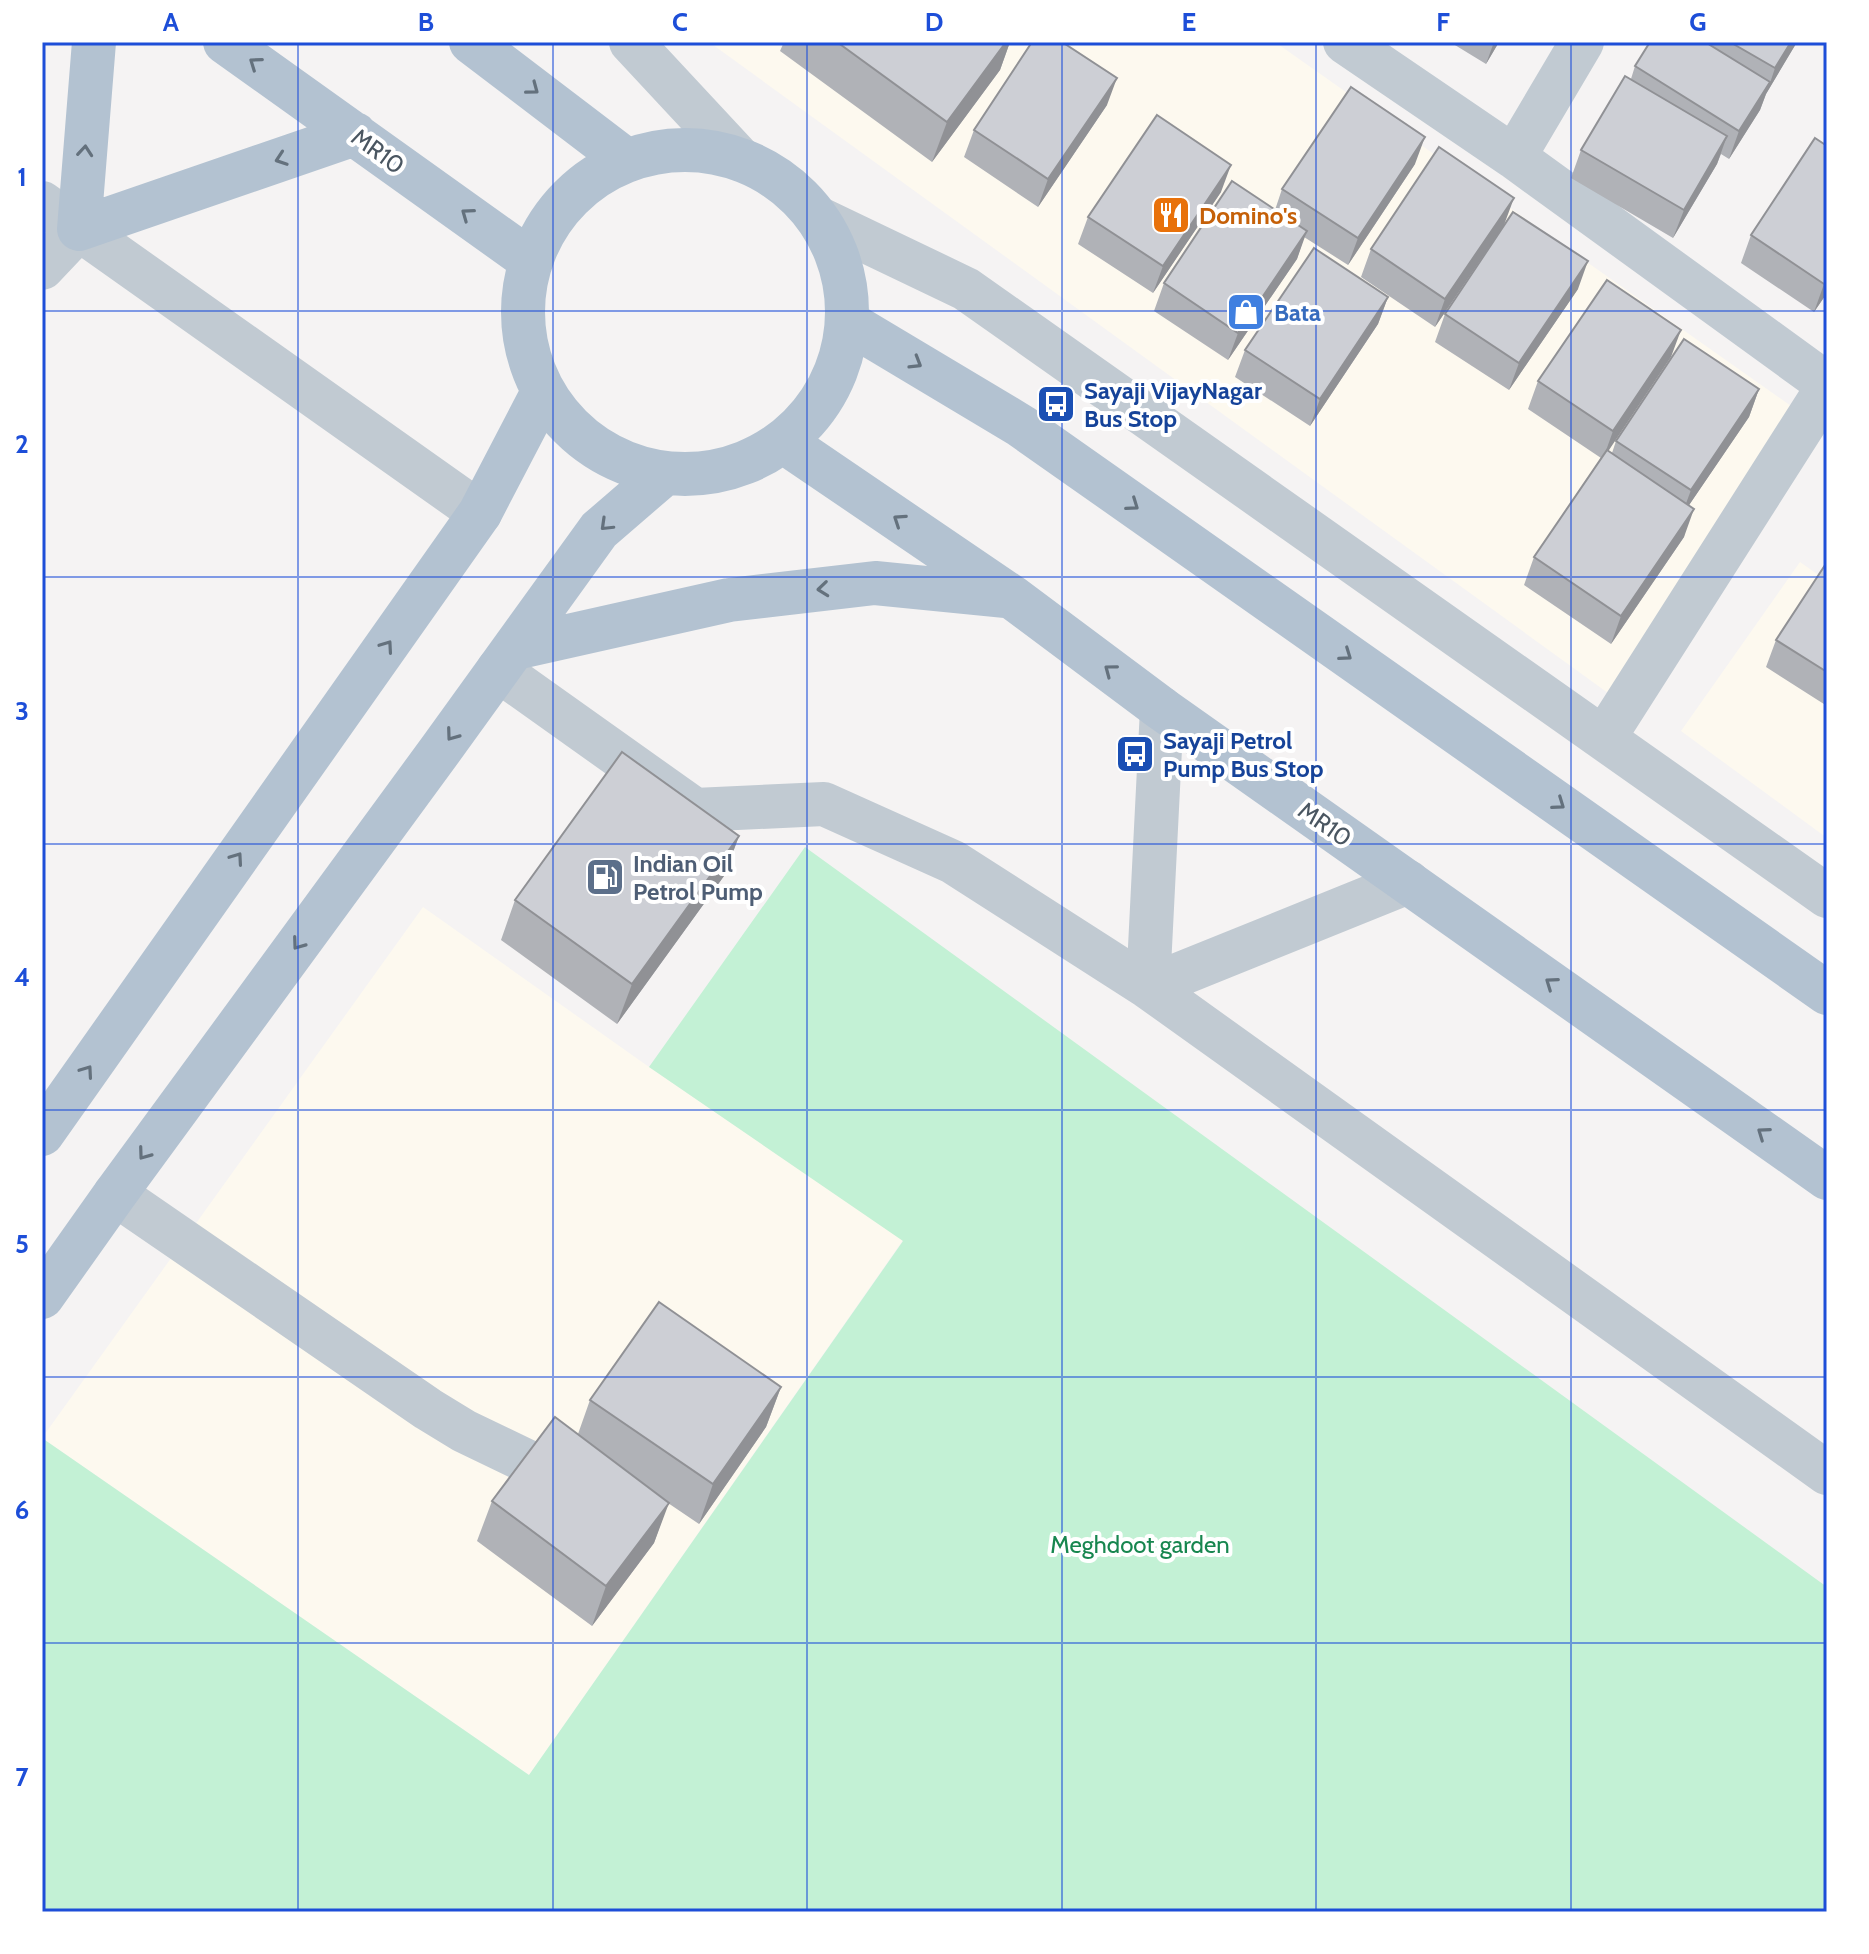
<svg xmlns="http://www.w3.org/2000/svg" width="1869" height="1954" font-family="Cabin,sans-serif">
	<rect width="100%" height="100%" fill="#f5f3f3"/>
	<path fill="#fdf9ef" d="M709,42h566l516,364 -183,287z
		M1800,562l27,19v257l-146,-107z
		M423,907l226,160 254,173 -374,535 -487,-337z"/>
	<path fill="#c3f1d5" d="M805,847l1022,740v325h-1785v-474l487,337 374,-534 -254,-174z"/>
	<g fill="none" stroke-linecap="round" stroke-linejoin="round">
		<path stroke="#c1cad2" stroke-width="44" d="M631,42l107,115
			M1345,42l169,115 313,227
			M1514,157l68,-115
			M42,203l438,310
			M820,219l146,70 861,607
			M42,268l37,-39
			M498,670l197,140 129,-6 129,58 195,125 679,486
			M1162,709l-14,278 260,-105
			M1604,738l223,-350
			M115,1194l313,215 36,22 77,37 37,20"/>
		<path stroke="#b3c2d1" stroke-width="44" d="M94,42l-15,187 276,-95
			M225,42l305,218
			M471,42l155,118
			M523 312a162 162 0 1 1 324 0a162 162 0 1 1-324 0Z
			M849,323l172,103 806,567
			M784,442l228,155 150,112 665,469
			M515,648l214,-48 146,-17 131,13
			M42,1134l438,-621 63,-121
			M42,1297l73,-103 326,-445 158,-219 65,-56"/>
	</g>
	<path fill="#b0b2b7" d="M784,42h226l-10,28 -68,92 -152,-111z
		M1450,42h49l-13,22z
		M1650,42h147l-31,52 -6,16 -31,49 -8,-5 -4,10 -44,74 -102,-60 10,-28 50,-71 4,-13z
		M1107,105l-69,102 -74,-50 10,-27z
		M1827,146v147l-13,19 -73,-49 10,-28z
		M1415,164l-67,101 -44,-28 -7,22 -69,101 -74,-49 10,-28 111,-73 7,-21z
		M1221,192l-68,101 -75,-49 10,-27z
		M1504,225l-69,102 -74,-50 10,-28z
		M1578,289l-69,101 -74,-48 10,-28z
		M1388,297l-10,27 -68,102 -75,-49 10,-27z
		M1681,330l-73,121 4,2 4,-12 143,-52 -10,28 -60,88 -5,32 -73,107 -87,-59 10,-28 67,-99 -73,-49 10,-28z
		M1827,562v144l-61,-39 10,-27z
		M739,836l-15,40 -107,148 -116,-84 14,-40z
		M781,1387l-15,40 -67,97 -31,-21 -14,40 -62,83 -115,-85 15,-40 86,-67 12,-34z"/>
	<path fill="#909195" d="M1006,42h4l-10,28 -68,92 15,-40z
		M1494,42h5l-13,22z
		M1791,42h6l-31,52 -6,16 -31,49 10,-28 31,-48 5,-15z
		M1117,78l-10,27 -69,102 10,-28z
		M1727,136l-10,28 -44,74 11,-28z
		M1425,137l-10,27 -67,101 10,-27z
		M1231,165l-10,27 -68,101 10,-27z
		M1514,198l-10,27 -69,102 10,-28z
		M1307,231l-10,28 -69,101 10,-27z
		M1588,261l-10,28 -69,101 10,-27z
		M1827,280v13l-13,19 10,-28z
		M1388,297l-10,27 -68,102 10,-27z
		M1681,330l-10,27 -68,102 10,-28z
		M1759,389l-10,28 -68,100 10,-27z
		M1694,509l-10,28 -73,107 10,-28z
		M739,836l-15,40 -107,148 15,-40z
		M781,1387l-15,40 -67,97 14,-40z
		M669,1503l-15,40 -62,83 14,-40z"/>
	<path fill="#cdcfd5" stroke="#909195" stroke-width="2" d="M837,42h169l-59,80z
		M1032,42h30l55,36 -69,101 -74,-49z
		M1650,42h55l65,40 -31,49 -104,-65z
		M1730,42h61l-16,26z
		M1625,76l102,60 -43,74 -103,-60z
		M1351,87l74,50 -67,101 -76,-49z
		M1157,115l74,50 -68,101 -75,-49z
		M1815,138l12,8v134l-3,4 -73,-49z
		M1439,147l75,51 -69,101 -74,-50z
		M1232,181l75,50 -69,102 -74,-50z
		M1513,212l75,49 -69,102 -74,-49z
		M1314,248l74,49 -68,102 -75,-49z
		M1607,280l74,50 -68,101 -75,-50z
		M1684,339l75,50 -68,101 -75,-49z
		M1607,450l87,59 -73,107 -87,-59z
		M1827,562v110l-51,-32z
		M622,752l117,84 -107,148 -117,-84z
		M659,1302l122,85 -68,97 -123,-84z
		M555,1417l114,86 -63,83 -114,-85z"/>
	<defs><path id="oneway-chevron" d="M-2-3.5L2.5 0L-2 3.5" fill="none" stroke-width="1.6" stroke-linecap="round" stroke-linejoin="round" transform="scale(2)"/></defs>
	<g stroke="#64717d">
		<use href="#oneway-chevron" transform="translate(255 63) rotate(-145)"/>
		<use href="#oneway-chevron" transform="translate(533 89) rotate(37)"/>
		<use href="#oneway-chevron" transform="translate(85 151) rotate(-85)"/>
		<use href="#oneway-chevron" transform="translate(281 159) rotate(161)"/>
		<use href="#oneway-chevron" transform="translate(467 214) rotate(-144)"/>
		<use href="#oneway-chevron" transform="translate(916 363) rotate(31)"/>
		<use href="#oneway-chevron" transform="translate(1133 505) rotate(35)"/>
		<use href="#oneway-chevron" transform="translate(899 520) rotate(-146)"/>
		<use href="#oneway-chevron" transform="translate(606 525) rotate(136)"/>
		<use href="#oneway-chevron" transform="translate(823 589) rotate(174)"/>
		<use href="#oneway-chevron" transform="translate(387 646) rotate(-55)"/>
		<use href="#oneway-chevron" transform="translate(1346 655) rotate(35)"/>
		<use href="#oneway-chevron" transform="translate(1110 670) rotate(-143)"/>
		<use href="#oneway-chevron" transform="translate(452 735) rotate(126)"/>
		<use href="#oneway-chevron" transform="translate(1559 804) rotate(35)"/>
		<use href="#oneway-chevron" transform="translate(237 858) rotate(-55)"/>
		<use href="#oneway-chevron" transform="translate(298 944) rotate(126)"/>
		<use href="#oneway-chevron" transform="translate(1551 983) rotate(-145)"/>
		<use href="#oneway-chevron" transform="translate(87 1071) rotate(-55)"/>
		<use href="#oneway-chevron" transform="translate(1763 1133) rotate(-145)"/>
		<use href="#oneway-chevron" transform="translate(144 1154) rotate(126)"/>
	</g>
	<path fill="none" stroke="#1d4ed8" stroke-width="2" stroke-opacity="0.55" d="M298,42v1870M553,42v1870M807,42v1870M1062,42v1870M1316,42v1870M1571,42v1870M42,311h1785M42,577h1785M42,844h1785M42,1110h1785M42,1377h1785M42,1643h1785"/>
	<defs>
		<symbol id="restaurant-square" viewBox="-11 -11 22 22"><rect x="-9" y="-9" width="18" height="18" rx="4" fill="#e8710a" stroke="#fff"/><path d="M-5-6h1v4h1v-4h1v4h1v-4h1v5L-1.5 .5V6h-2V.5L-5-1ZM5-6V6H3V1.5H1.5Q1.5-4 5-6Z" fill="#fff"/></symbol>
		<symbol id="shop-square" viewBox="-11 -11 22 22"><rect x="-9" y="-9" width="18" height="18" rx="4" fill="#3f7fe0" stroke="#fff"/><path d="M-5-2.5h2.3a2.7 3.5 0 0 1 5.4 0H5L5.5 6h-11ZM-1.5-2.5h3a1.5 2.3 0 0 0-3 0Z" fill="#fff"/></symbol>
		<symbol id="bus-square" viewBox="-11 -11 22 22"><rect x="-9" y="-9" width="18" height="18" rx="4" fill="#1a4fb4" stroke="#fff"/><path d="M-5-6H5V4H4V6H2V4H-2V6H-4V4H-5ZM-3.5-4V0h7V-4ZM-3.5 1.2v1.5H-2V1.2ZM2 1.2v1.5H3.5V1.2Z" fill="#fff"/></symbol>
		<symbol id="fuel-square" viewBox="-11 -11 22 22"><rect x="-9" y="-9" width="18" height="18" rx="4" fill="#5c6f8a" stroke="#fff"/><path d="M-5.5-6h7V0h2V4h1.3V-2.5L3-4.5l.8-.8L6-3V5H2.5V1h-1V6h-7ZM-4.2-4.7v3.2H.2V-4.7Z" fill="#fff"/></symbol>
	</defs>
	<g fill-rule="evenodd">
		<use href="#restaurant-square" x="1149" y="193" width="44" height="44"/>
		<use href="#shop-square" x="1224" y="290" width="44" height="44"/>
		<use href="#bus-square" x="1034" y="382" width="44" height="44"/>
		<use href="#bus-square" x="1113" y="732" width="44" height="44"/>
		<use href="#fuel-square" x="583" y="855" width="44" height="44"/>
	</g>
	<g text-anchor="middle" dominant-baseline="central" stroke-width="8" stroke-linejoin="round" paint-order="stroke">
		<g font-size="24" fill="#4a5661" stroke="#fff">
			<text transform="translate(378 151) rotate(36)">MR10</text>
			<text transform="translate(1325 824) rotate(35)">MR10</text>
		</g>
		<g font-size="24" font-weight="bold" fill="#c56008" stroke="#fff" text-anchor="start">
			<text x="1199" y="215">Domino's</text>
		</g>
		<g font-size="24" font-weight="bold" fill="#366cbe" stroke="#fff" text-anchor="start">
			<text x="1274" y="312">Bata</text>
		</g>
		<g font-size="24" font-weight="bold" fill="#164399" stroke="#fff" text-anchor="start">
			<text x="1084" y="390">Sayaji VijayNagar<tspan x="1084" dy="28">Bus Stop</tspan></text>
			<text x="1163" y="740">Sayaji Petrol<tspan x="1163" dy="28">Pump Bus Stop</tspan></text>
		</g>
		<g font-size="24" font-weight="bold" fill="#4e5e75" stroke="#fff" text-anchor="start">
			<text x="633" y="863">Indian Oil<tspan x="633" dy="28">Petrol Pump</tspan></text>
		</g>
		<g font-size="24" fill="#17864f" stroke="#fff">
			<text x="1140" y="1544">Meghdoot garden</text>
		</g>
	</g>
	<rect width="1869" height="1954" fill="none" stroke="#ffffff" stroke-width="88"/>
	<rect x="44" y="44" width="1781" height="1866" fill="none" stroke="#1d4ed8" stroke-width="3"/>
	<g font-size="26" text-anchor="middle" font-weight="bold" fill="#1d4ed8">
		<text x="171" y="31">A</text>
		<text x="426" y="31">B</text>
		<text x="680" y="31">C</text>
		<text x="934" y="31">D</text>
		<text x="1189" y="31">E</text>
		<text x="1443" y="31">F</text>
		<text x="1698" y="31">G</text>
		<text x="22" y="186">1</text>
		<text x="22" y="453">2</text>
		<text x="22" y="720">3</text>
		<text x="22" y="986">4</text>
		<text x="22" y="1253">5</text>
		<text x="22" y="1519">6</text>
		<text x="22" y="1786">7</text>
	</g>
</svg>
